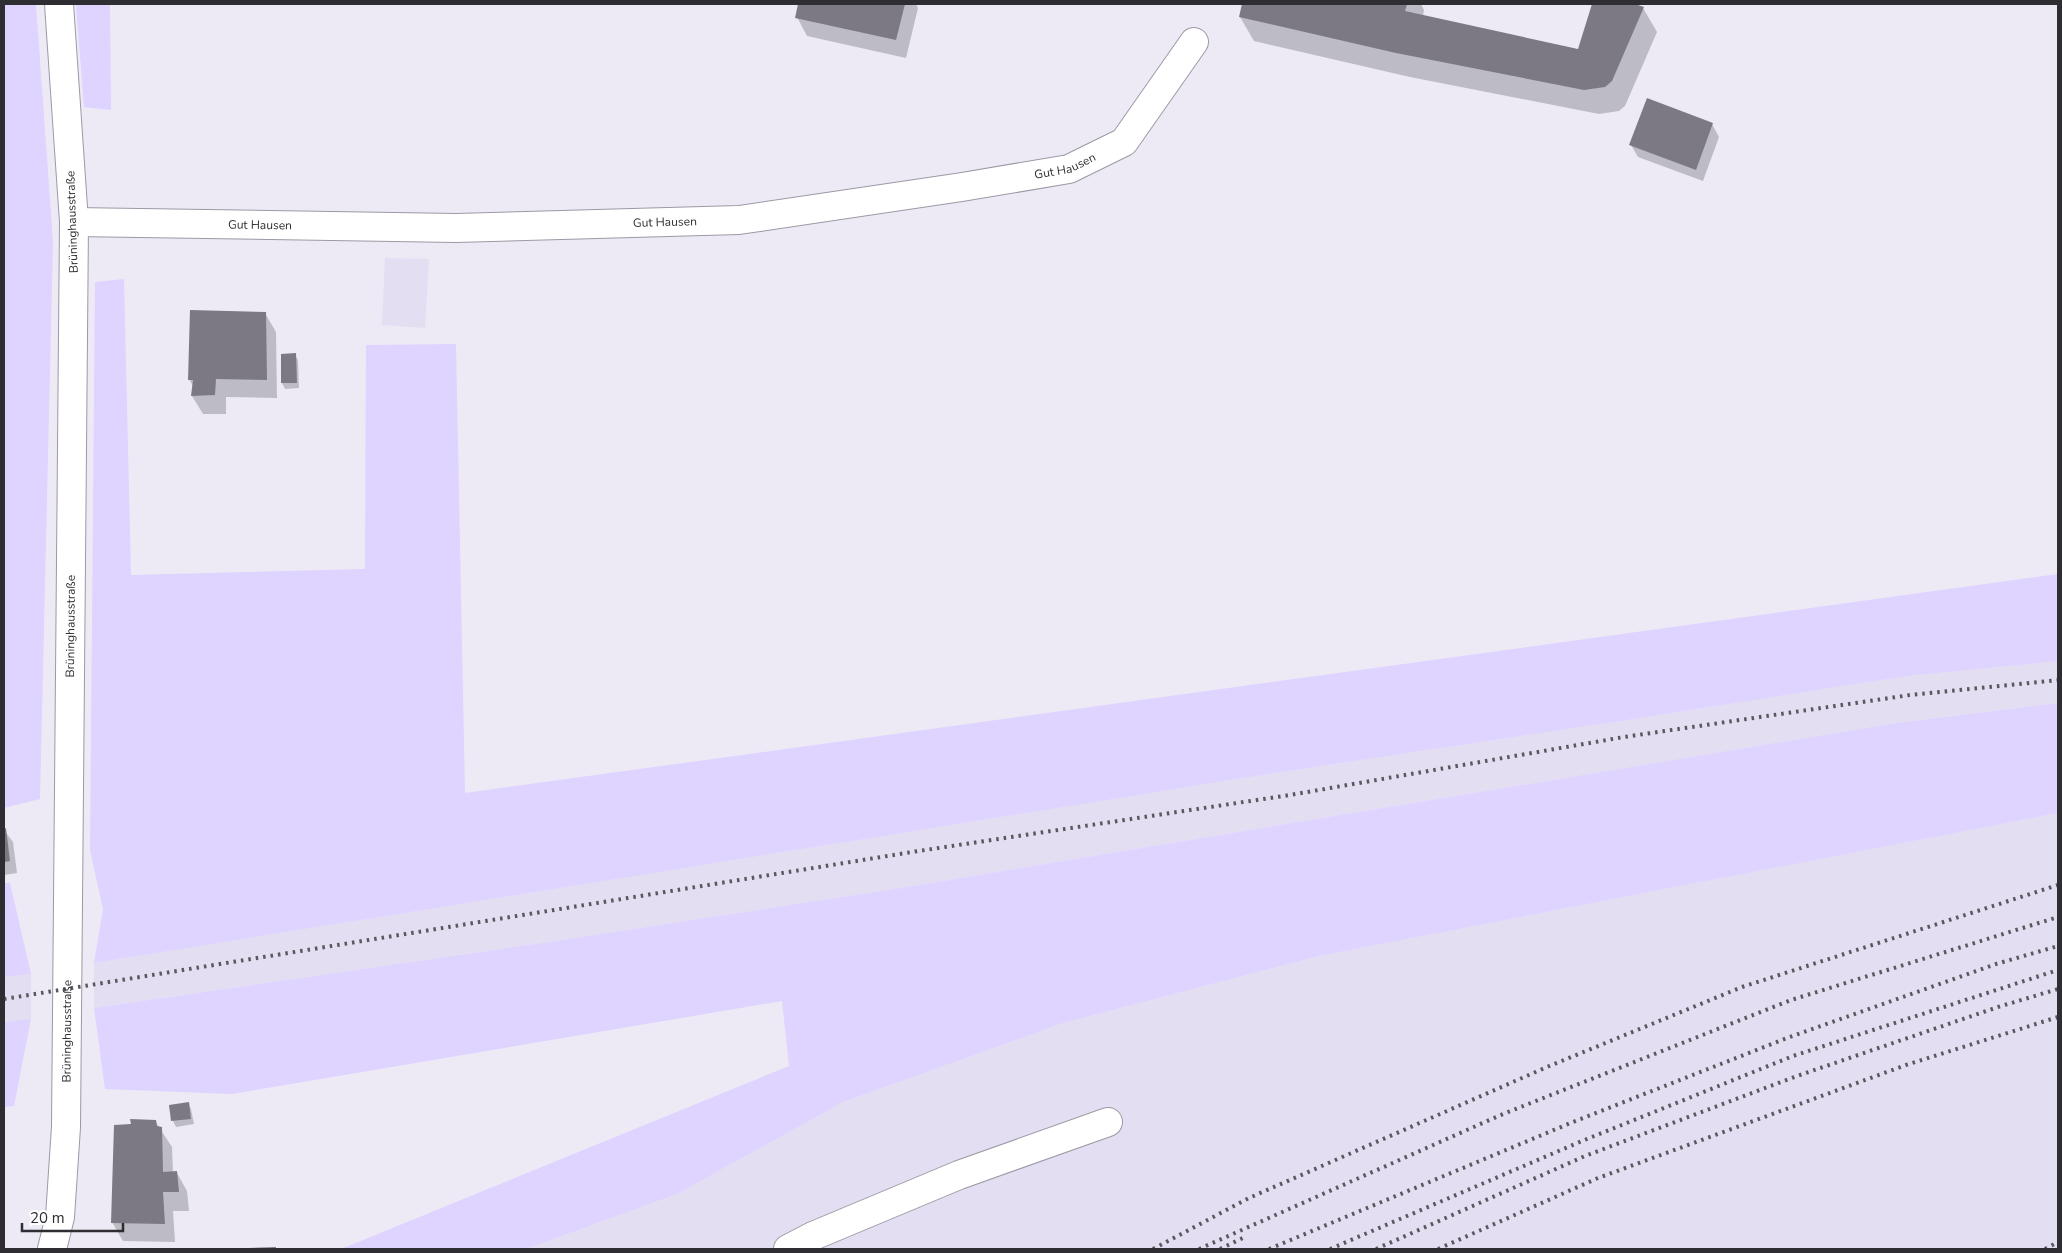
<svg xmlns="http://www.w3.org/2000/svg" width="2062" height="1253" font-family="'Nunito Sans',sans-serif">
	<rect width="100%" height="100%" fill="#edeaf6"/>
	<path fill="#e3def1" d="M385,258l44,1 -4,69 -43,-3z
		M2058,661v42l-169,21 -975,162 -385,59 -435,63v-45l1187,-191 340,-51 286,-45z
		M2058,813v436h-1532l151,-55 166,-92 220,-79 256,-67z
		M31,974v45l-27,3v-45z"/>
	<path fill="#dfd3ff" d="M4,4h32l17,238 -13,557 -36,9z
		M76,4h34l1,106 -27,-3z
		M124,279l7,296 234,-6 1,-224 90,-1 9,449 1593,-219v87l-151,15 -286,45 -340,51 -1187,191 9,-54 -13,-59 5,-568z
		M2058,703v110l-739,143 -256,67 -220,79 -166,92 -151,55h-185l448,-183 -7,-65 -550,93 -127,-5 -11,-81 435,-63 385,-59 975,-162z
		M4,883h6l21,91 -27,3z
		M31,1019l-17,87 -10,1v-85z"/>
	<path fill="#0003" d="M800,4h116l2,4 -12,50 -99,-22 -10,-19z
		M1243,4h178l3,6 -1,6 155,34 16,-46h37l12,4 14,24 -32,74 -6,5 -20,3 -189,-37 -156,-36 -14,-24z
		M1712,124l7,13 -16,44 -65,-24 -7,-12z
		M265,313l11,19 1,66 -51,-1v17h-23l-11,-18 1,-10 -4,-7z
		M282,355h13l3,5 1,28 -14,1 -3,-6z
		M4,830l9,12 4,31 -13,2z
		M188,1103l3,6 3,15 -18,3 -3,-6 -2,-15z
		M155,1121l17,26 1,26h4l10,18 2,20h-16l2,31 -52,-1 -11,-19z"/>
	<path fill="#7c7984" d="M798,4h107l-9,36 -101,-22z
		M1242,4h165l-2,7 173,38 14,-45h43l9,3 -32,74 -7,6 -21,3 -188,-37 -157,-36z
		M1647,98l66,25 -17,47 -67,-25z
		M190,310l76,2 1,68 -51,-1 -1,16 -24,1 2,-16h-5z
		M296,353l1,30h-16v-29z
		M6,828l4,33 -6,1v-33z
		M189,1102l2,17 -20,2 -2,-16z
		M130,1119l26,1 1,6 5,1 1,45 14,-1 2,21h-16l2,32 -54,-1 3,-98 17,-1z
		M276,1247v2h-28v-1z"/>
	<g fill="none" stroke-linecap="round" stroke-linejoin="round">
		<defs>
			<g id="minor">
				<path id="s1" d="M74,222l382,6 283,-8 223,-33 107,-18 55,-27 70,-100"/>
				<path id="s2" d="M52,1249l8,-32 6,-90 8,-905 -15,-218"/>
				<path d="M788,1249l25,-13 146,-61 149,-53"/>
			</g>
		</defs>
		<use href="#minor" stroke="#9c99a4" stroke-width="30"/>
		<use href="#minor" stroke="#fff" stroke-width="28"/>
		<path stroke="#5a585e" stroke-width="4" stroke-dasharray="2.5 5" stroke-linecap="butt" d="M4,999l908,-147 378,-57 334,-58 286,-42 148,-15
			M1153,1249l96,-51 298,-131 195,-80 316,-102
			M1199,1249l304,-135 288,-114 267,-83
			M1220,1249l27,-13
			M1269,1249l304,-127 214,-84 209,-74 62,-18
			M1330,1249l252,-108 211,-85 265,-86
			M1376,1249l209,-93 212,-80 201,-69 60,-18
			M1438,1249l160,-71 308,-113 152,-48
			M2045,1249l13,-7"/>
	</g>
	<g text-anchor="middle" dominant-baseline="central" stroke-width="5" stroke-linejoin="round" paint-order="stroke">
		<g font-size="12" fill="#2e2d31" stroke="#fff">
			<text stroke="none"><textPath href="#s1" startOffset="996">Gut Hausen</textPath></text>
			<text transform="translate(72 222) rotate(-92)">Brüninghausstraße</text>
			<text stroke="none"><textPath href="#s1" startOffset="591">Gut Hausen</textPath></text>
			<text stroke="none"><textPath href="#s1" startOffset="186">Gut Hausen</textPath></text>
			<text stroke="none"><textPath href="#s2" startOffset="624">Brüninghausstraße</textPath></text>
			<text stroke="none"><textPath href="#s2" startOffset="219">Brüninghausstraße</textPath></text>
		</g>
	</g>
	<rect width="2062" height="1253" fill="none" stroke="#2e2d31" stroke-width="10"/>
	<path d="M22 1223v8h101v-8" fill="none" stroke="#2e2d31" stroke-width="2.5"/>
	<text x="30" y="1223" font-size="15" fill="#2e2d31" stroke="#ffffff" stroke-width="4" paint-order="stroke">20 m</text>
</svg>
